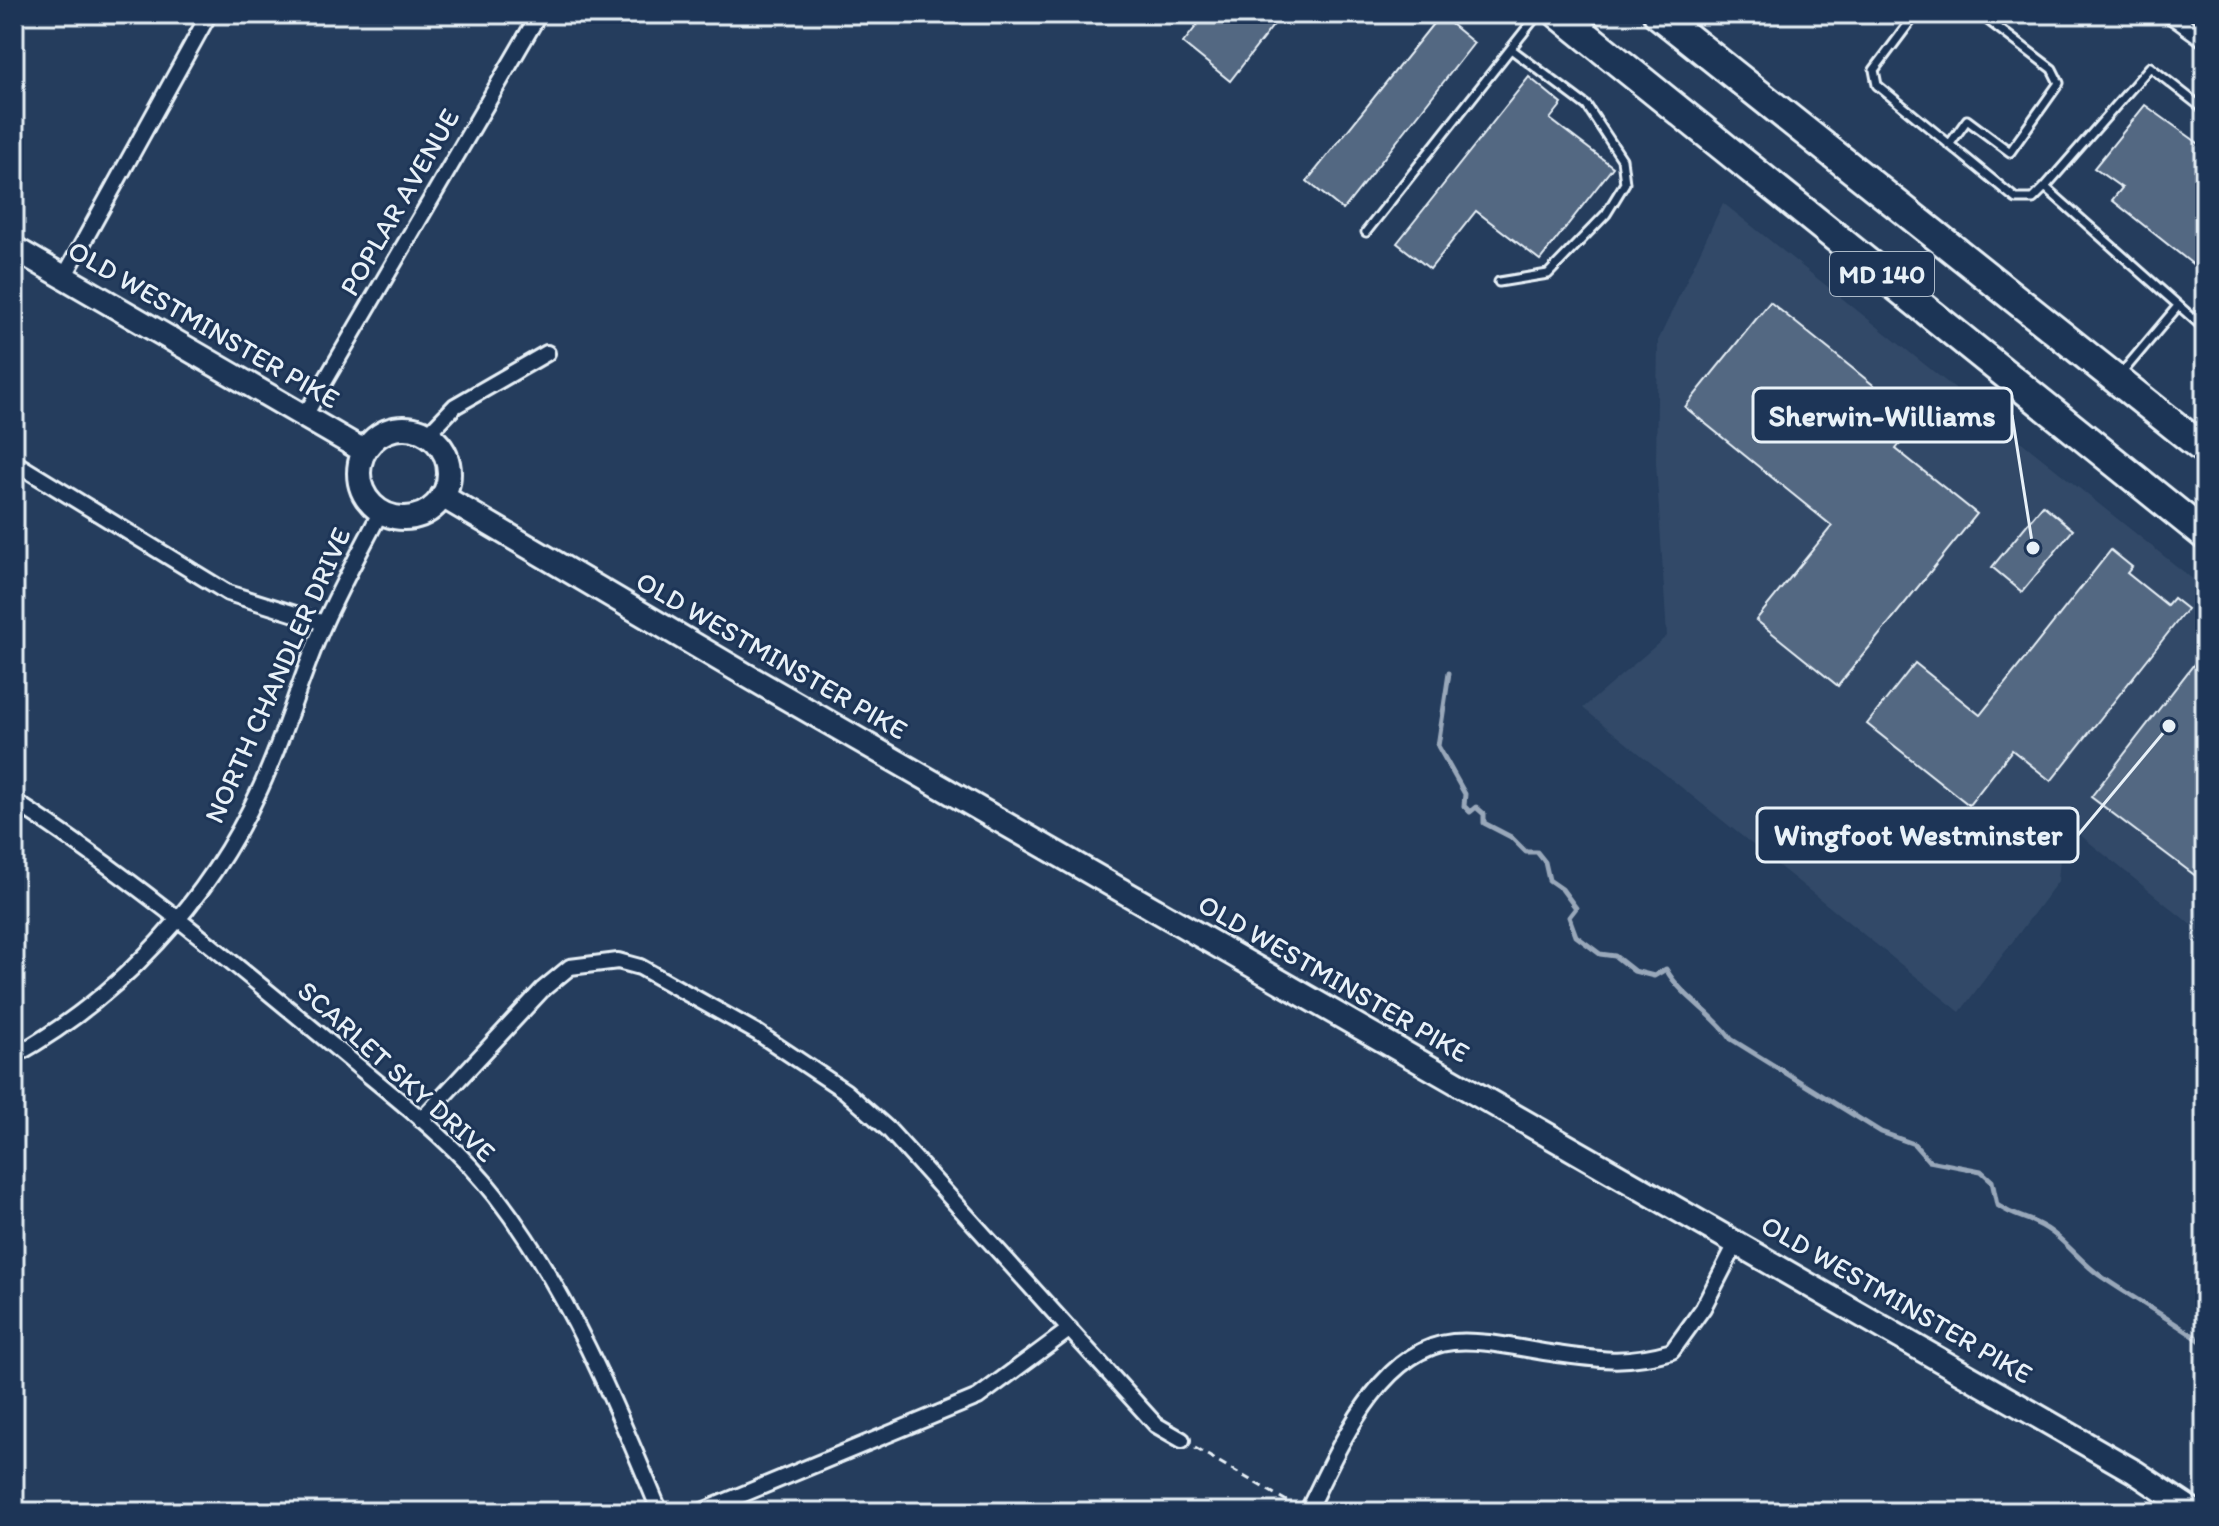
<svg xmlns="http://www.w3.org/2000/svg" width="2219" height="1526" font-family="Itim,sans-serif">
	<rect width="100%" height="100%" fill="#253d5d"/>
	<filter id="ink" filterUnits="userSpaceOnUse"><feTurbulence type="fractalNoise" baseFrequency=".0125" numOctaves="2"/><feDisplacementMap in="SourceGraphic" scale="16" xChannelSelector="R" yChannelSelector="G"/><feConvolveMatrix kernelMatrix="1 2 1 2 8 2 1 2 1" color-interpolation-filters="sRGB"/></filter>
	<g filter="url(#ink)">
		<path fill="#334a68" d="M1723,203l482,386v347l-142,-115 -5,60 -98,131 -377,-304 84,-72 -11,-174 2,-121z"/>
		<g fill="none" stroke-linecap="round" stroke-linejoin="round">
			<path stroke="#99a8ba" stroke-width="5" d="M1449,673l-11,73 27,48 -1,12 6,6 6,-5 8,7v9l27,14 15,15h11l8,10 4,18 13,9 14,19 -7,9 7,19 24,18 15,2 19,15 20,5 12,-7c16,29 47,43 65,70l150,93 33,12 15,17 52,10 11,10 5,24c18,12 22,10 39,18 27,12 42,38 66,54 34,23 70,43 103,67"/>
		</g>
		<path fill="#536782" stroke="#e8f1f8" stroke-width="2" d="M1206,14h76l-52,67 -47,-38z
			M1440,15l34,28 -131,167 -36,-29z
			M1529,77l33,27 -12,15 63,48 -73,93 -64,-49 -46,58 -33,-26z
			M2145,105l60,43v126l-93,-74 10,-12 -28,-20z
			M1770,302l148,119 -22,28 81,65 -139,172 -82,-66 76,-94 -147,-119z
			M2043,505l30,25 -51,62 -30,-25z
			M2111,550l21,17 -5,6 40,32 6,-7 14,11 -136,172 -39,-31 -43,55 -102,-81 48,-61 65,52z
			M2205,650v233l-114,-86z"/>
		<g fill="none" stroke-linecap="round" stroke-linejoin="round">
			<defs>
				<path id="lane" d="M1916,14l-42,56 3,15 139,114h17l12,-12
					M2205,110l-55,-43 -105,120 160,142
					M1949,145l18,-25 43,32 49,-69 -7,-14 -72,-55
					M1366,232l172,-218
					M1499,282l49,-8 58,-60 19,-31 -3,-24 -35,-53 -76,-57
					M2120,375l58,-69"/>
				<path id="street" d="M2169,14l36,26
					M64,277l145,-263
					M304,417l235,-403
					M427,435l28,-29 92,-53
					M14,462l214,131 96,30
					M14,801c114,73 218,161 322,247 54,46 116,91 160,148 72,94 119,207 164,316
					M14,1056c107,-60 195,-155 246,-267 25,-54 40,-111 64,-165 17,-38 38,-76 57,-113
					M421,1120l121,-130 28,-23 48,-6 22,6 118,66 87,58 44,39 267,295 26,15
					M700,1512l278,-115 92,-68
					M1307,1512c30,-59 71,-163 146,-170 33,-3 72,8 104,12 45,6 70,10 115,-3l31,-43 34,-66"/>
				<path id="secondary" d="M14,248l350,203
					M359 473a45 45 0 1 1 90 0a45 45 0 1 1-90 0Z
					M442,496l304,179 1389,797 60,40"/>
				<path id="highway" d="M1559,14l646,521
					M1658,14l547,436"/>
			</defs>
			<use href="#lane" stroke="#e8f1f8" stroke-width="13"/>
			<use href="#street" stroke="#e8f1f8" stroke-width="20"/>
			<use href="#secondary" stroke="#e8f1f8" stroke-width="28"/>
			<use href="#highway" stroke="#e8f1f8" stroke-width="34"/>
			<path stroke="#e8f1f8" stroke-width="3" stroke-dasharray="8 6" stroke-linecap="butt" d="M1195,1448l97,56"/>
			<use href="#lane" stroke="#1d3557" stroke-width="7"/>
			<use href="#street" stroke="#1d3557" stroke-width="14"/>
			<use href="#secondary" stroke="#1d3557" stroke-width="22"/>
			<use href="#highway" stroke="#1d3557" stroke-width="28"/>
		</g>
	</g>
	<g text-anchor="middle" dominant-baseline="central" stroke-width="6" stroke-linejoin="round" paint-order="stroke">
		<rect fill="#1d3557" stroke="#abb9c8" stroke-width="2" x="1830" y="252" width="104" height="44" rx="6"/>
		<g font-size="26" font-weight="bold" fill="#e8f1f8">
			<text x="1882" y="274">MD 140</text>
		</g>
		<g font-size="28" fill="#e8f1f8" stroke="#1d3557">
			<text transform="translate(399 202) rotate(-60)">POPLAR AVENUE</text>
			<text transform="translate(204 324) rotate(30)">OLD WESTMINSTER PIKE</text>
			<text transform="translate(772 655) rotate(30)">OLD WESTMINSTER PIKE</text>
			<text transform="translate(277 675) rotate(-66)">NORTH CHANDLER DRIVE</text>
			<text transform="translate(1334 978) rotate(30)">OLD WESTMINSTER PIKE</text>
			<text transform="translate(397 1071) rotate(42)">SCARLET SKY DRIVE</text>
			<text transform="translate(1897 1299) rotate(30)">OLD WESTMINSTER PIKE</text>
		</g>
	</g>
	<path fill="none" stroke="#e8f1f8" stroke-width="3" d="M2033 548L2012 415M2169 726L2078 835"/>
	<g fill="#e8f1f8" stroke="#1d3557" stroke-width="3">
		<circle cx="2033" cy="548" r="8"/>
		<circle cx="2169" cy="726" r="8"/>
	</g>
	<g fill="#1d3557" stroke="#e8f1f8" stroke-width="3">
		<rect x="1753" y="388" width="259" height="54" rx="8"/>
		<rect x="1757" y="808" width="321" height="54" rx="8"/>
	</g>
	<g font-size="30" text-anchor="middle" font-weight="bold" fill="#e8f1f8">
		<text x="1882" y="426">Sherwin-Williams</text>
		<text x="1918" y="845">Wingfoot Westminster</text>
	</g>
	<rect width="2219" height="1526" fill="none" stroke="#1d3557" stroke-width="48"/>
	<rect x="24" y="24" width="2171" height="1478" fill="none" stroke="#e8f1f8" stroke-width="3" filter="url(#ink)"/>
</svg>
